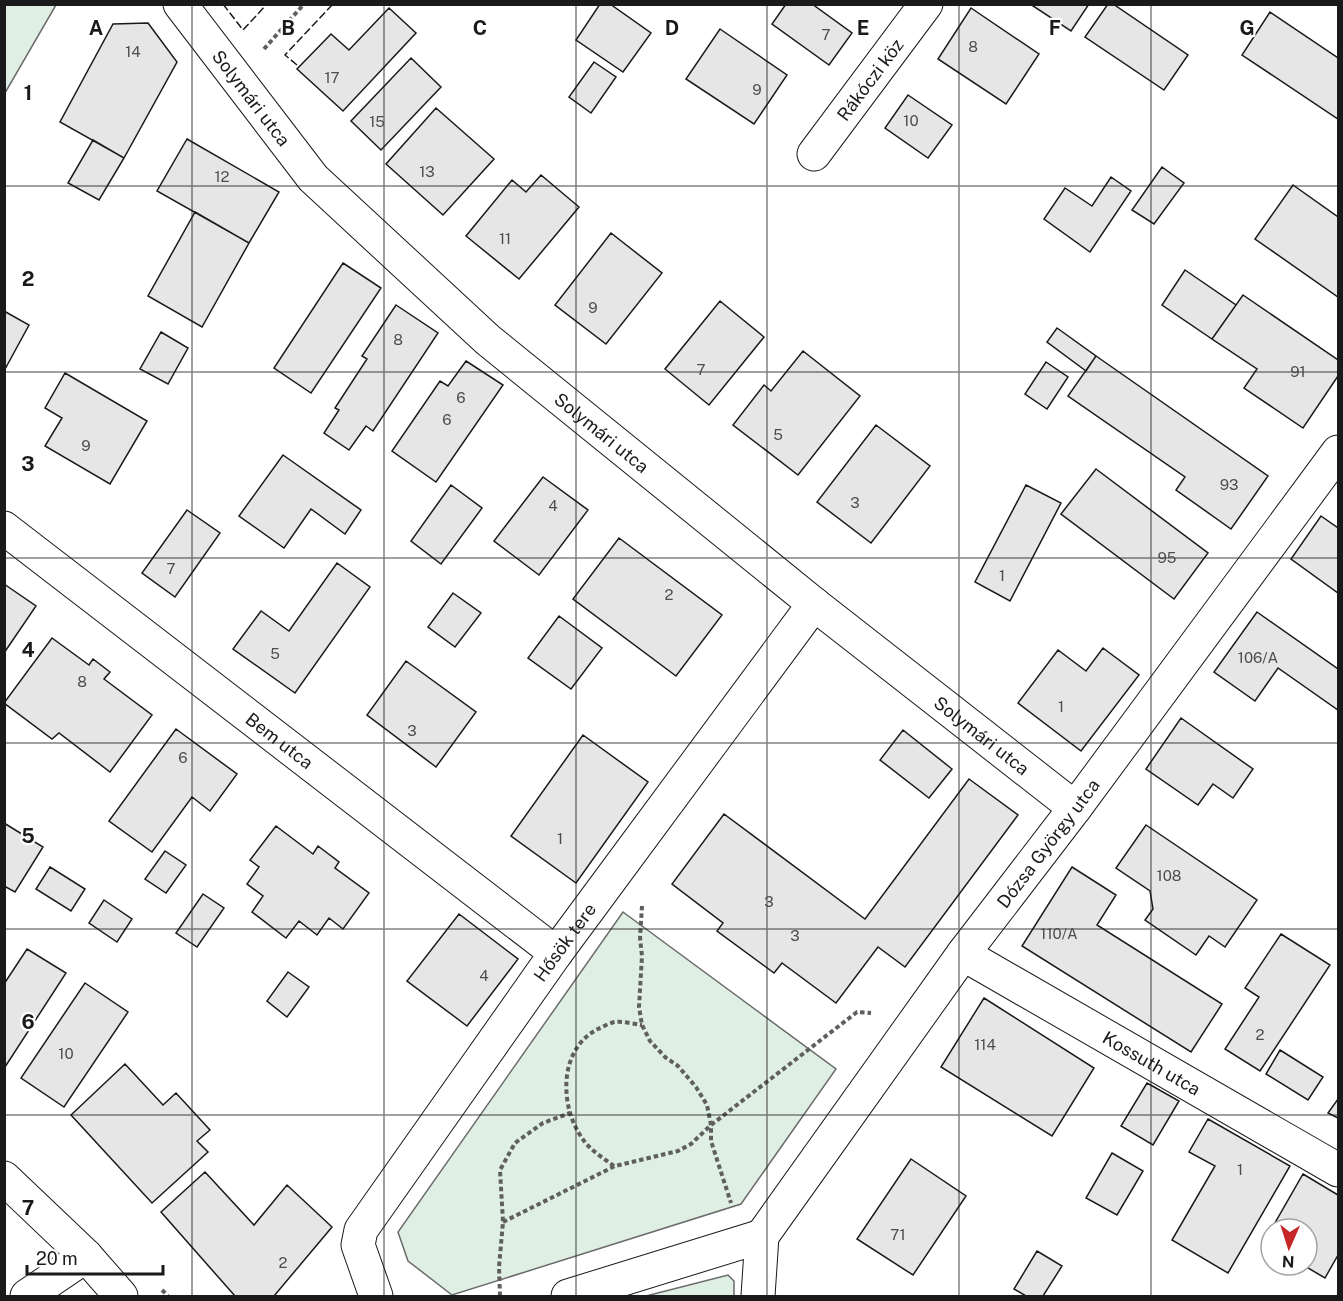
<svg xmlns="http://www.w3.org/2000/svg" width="1343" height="1301" font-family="'Public Sans',sans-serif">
	<rect width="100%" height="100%" fill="#fff"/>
	<path fill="#e0efe3" stroke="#6a6a6a" stroke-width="1.5" d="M5,4l51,1 -51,88 -1,-88z
		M623,912l213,157 -95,135 -289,91 -44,-34 -10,-29z
		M728,1275l6,6v15h-88z"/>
	<path fill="#e6e6e6" stroke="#1a1a1a" stroke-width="1.5" d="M600,4h10l41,29 -28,39 -47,-32z
		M786,4h26l40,29 -23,32 -57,-41z
		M1030,4h59l-18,27z
		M1108,4h5l75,51 -24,35 -79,-53z
		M389,8l27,25 -73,78 -46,-42 34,-35 18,16z
		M971,8l68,46 -33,50 -68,-45z
		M1270,12l68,46v61l-96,-64z
		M148,23l29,39 -53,96 -64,-36 53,-98z
		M720,29l67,46 -33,49 -68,-45z
		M411,58l30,29 -60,63 -30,-29z
		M594,62l22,15 -25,36 -22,-16z
		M908,95l44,30 -24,33 -43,-30z
		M436,108l58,51 -51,56 -57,-51z
		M187,139l92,53 -30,51 -92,-52z
		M93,140l31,18 -25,42 -31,-17z
		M1162,167l22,16 -30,41 -22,-14z
		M541,175l38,32 -60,72 -53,-43 46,-56 14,12z
		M1111,177l20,14 -41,61 -46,-33 21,-31 27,18z
		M1293,185l45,32v80l-83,-58z
		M195,212l54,31 -47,84 -54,-31z
		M611,233l51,40 -56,71 -51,-39z
		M343,263l38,25 -70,105 -37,-25z
		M1185,270l51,35 -24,34 -50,-34z
		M1243,295l95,65v16l-35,52 -59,-40 13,-19 -45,-30z
		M720,301l44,36 -55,68 -44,-36z
		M396,305l42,28 -65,98 -7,-5 -17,24 -25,-17 15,-23 -4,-2 32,-49 -5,-3z
		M4,311l25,14 -25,46z
		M1057,328l39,28 -10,15 -39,-29z
		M161,332l27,16 -20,36 -28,-15z
		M803,351l57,45 -62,79 -65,-50 31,-40 7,6z
		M1096,356l172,120 -37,53 -55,-39 9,-13 -117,-81z
		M466,361l37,24 -67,97 -44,-31 48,-70 8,5z
		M1046,362l22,15 -21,32 -22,-15z
		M65,373l82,48 -37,63 -65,-38 17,-28 -17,-10z
		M876,425l54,41 -59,77 -54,-41z
		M283,455l78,55 -16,24 -34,-25 -27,39 -45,-32z
		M1096,469l112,84 -34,46 -113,-85z
		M543,477l45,33 -49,65 -45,-34z
		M451,485l31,23 -41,56 -30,-23z
		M1026,485l35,18 -51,98 -35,-19z
		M187,510l33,23 -45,64 -33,-24z
		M1321,516l17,12v65l-47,-34z
		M619,538l103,77 -46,61 -103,-77z
		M337,563l33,24 -75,106 -62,-44 28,-38 28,20z
		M4,584l32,22 -32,47z
		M453,593l28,20 -26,34 -27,-20z
		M1257,612l81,57v41l-60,-42 -23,33 -41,-29z
		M559,616l43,32 -31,41 -43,-31z
		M52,638l37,27 4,-6 17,13 -6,7 48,36 -42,57 -51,-39 -7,6 -48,-36z
		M1103,648l36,27 -58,76 -63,-48 40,-53 28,21z
		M406,661l70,51 -40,55 -69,-52z
		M1181,718l72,51 -20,29 -20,-14 -15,21 -52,-36z
		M176,729l61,45 -27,37 -18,-14 -40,55 -43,-31z
		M903,730l49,39 -23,29 -49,-38z
		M583,735l65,47 -72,101 -65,-47z
		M969,779l49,36 -113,152 -27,-20 -42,56 -54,-40 -8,10 -57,-42 6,-8 -51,-39 52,-70 141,105z
		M4,823l39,24 -28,45 -11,-6z
		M1146,825l111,75 -32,47 -16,-11 -13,19 -51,-35 8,-11 -3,-18 -34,-23z
		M276,826l37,28 5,-8 21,16 -4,6 34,25 -26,36 -14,-11 -12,17 -18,-14 -13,17 -34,-26 11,-16 -16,-12 12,-17 -9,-7z
		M165,851l21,14 -20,28 -21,-14z
		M50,867l35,22 -14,22 -35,-22z
		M1072,867l44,28 -19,30 125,79 -31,48 -169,-106z
		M203,894l21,14 -27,39 -21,-14z
		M104,900l28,19 -15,23 -28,-19z
		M459,914l59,45 -51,67 -60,-45z
		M1281,934l49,31 -70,106 -35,-22 34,-52 -14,-9z
		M27,949l39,24 -61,94 -1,-83z
		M288,972l21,15 -22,30 -20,-16z
		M85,983l43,29 -64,95 -43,-29z
		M984,998l110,70 -42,68 -111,-69z
		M1280,1050l43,27 -15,23 -42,-26z
		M125,1064l38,41 13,-12 34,37 -13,11 11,11 -56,51 -81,-88z
		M1147,1083l32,18 -26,44 -32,-19z
		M1338,1099v19l-10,-5z
		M1208,1119l82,47 -62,107 -56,-33 43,-74 -26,-14z
		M1112,1153l31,18 -26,44 -31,-17z
		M911,1159l55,37 -53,79 -56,-36z
		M205,1172l49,53 33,-40 45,42 -58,69h-39l-74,-84z
		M1303,1174l35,21v60l-13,23 -22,-13h4v-36h-36v17l-7,-4z
		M1037,1251l25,15 -19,30h-17l-12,-7z"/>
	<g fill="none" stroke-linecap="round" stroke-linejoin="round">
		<defs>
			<g id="minor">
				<path id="s1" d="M180,4l133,174 175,162 326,264 261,204"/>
				<path id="s2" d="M814,154l112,-150"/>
				<path id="s3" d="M4,528l552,425"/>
				<path id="s4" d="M963,954l375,216"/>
				<path id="s5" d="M762,1236l201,-282 112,-146 263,-356"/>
				<path d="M27,1296l59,-40"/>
				<path id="s6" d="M376,1296l-18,-51 3,-15 195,-277 258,-349"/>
				<path d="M568,1296l194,-60"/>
				<path d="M758,1296l4,-60"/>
			</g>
			<path id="primary" d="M4,1178l82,78 35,40"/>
		</defs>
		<use href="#minor" stroke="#1a1a1a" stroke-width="35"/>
		<use href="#primary" stroke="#1a1a1a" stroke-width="35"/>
		<path stroke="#5f5f5f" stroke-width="4" stroke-dasharray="4.5 3" stroke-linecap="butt" d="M264,49l40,-45
			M642,906l-2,32 2,18 -3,51 3,18 8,16 15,16 13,9 18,21 11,18 4,20v16l20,62
			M614,1166c-12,-9 -26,-17 -34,-31 -21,-33 -20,-87 18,-106 5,-2 11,-6 17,-7 8,-1 19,2 27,3
			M503,1222l112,-56 63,-15 13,-7 20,-19 146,-113 14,1
			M162,1290l6,6
			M500,1296l-1,-29 4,-45 -3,-52 15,-27 28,-20 27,-10"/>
		<use href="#minor" stroke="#fff" stroke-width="33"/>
		<use href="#primary" stroke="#fff" stroke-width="33"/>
		<path stroke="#1a1a1a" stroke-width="1.5" stroke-dasharray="8 3" stroke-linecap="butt" d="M223,4l20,26 24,-26
			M297,65l-12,-10 48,-51"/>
	</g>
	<path fill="none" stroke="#1a1a1a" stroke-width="1.5" stroke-opacity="0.55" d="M192,4v1292M384,4v1292M576,4v1292M767,4v1292M959,4v1292M1151,4v1292M4,186h1334M4,372h1334M4,558h1334M4,743h1334M4,929h1334M4,1115h1334"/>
	<g text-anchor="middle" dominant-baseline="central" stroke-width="4.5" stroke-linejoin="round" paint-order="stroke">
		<g font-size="15" fill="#4d4d4d">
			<text x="826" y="34">7</text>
			<text x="973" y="46">8</text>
			<text x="133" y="51">14</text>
			<text x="332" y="77">17</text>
			<text x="757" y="89">9</text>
			<text x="911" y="120">10</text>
			<text x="377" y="121">15</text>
			<text x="427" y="171">13</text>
			<text x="222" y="176">12</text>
			<text x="505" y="238">11</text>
			<text x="593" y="307">9</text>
			<text x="398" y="339">8</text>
			<text x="701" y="369">7</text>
			<text x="1298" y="371">91</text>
			<text x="461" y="397">6</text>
			<text x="447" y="419">6</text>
			<text x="778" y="434">5</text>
			<text x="86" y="445">9</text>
			<text x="1229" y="484">93</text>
			<text x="855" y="502">3</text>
			<text x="553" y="505">4</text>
			<text x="1167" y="557">95</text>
			<text x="171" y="568">7</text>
			<text x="1002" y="575">1</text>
			<text x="669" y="594">2</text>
			<text x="275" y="653">5</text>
			<text x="1258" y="657">106/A</text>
			<text x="82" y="681">8</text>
			<text x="1061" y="706">1</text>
			<text x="412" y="730">3</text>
			<text x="183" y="757">6</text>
			<text x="560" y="838">1</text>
			<text x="1169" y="875">108</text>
			<text x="769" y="901">3</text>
			<text x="1059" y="933">110/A</text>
			<text x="795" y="935">3</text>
			<text x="484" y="975">4</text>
			<text x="1260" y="1034">2</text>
			<text x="985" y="1044">114</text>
			<text x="66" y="1053">10</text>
			<text x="1240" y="1169">1</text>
			<text x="898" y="1234">71</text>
			<text x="283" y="1262">2</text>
		</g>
		<g font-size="18" fill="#1a1a1a" stroke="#fff">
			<text stroke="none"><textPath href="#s2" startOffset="93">Rákóczi köz</textPath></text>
			<text stroke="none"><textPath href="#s1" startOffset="118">Solymári utca</textPath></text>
			<text stroke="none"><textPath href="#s1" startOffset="604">Solymári utca</textPath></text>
			<text stroke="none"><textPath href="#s1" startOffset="1090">Solymári utca</textPath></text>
			<text stroke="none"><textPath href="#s3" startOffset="348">Bem utca</textPath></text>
			<text stroke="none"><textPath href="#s5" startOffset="486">Dózsa György utca</textPath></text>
			<text stroke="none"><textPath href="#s6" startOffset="422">Hősök tere</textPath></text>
			<text stroke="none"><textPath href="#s4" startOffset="218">Kossuth utca</textPath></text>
		</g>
	</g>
	<g font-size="20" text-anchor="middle" font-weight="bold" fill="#1a1a1a" stroke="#fff" stroke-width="4.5" stroke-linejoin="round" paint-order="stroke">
		<text x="96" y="35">A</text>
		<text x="288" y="35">B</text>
		<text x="480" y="35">C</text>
		<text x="672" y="35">D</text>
		<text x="863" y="35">E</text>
		<text x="1055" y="35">F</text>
		<text x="1247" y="35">G</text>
		<text x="28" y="100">1</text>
		<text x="28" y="286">2</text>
		<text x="28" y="471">3</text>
		<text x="28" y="657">4</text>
		<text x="28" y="843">5</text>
		<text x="28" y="1029">6</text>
		<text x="28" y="1215">7</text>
	</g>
	<rect width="1343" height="1301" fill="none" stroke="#1a1a1a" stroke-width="12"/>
	<g transform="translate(1289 1247) rotate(183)"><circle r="28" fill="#ffffff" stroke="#a3a3a3" stroke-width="1.5"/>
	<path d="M0-4.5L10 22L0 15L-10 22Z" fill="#c62828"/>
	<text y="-9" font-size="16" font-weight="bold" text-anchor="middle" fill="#1a1a1a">N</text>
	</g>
	<path d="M27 1265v9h136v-9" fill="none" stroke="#1a1a1a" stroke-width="3"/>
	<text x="36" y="1265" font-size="18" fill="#1a1a1a" stroke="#ffffff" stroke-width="4.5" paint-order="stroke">20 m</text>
</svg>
